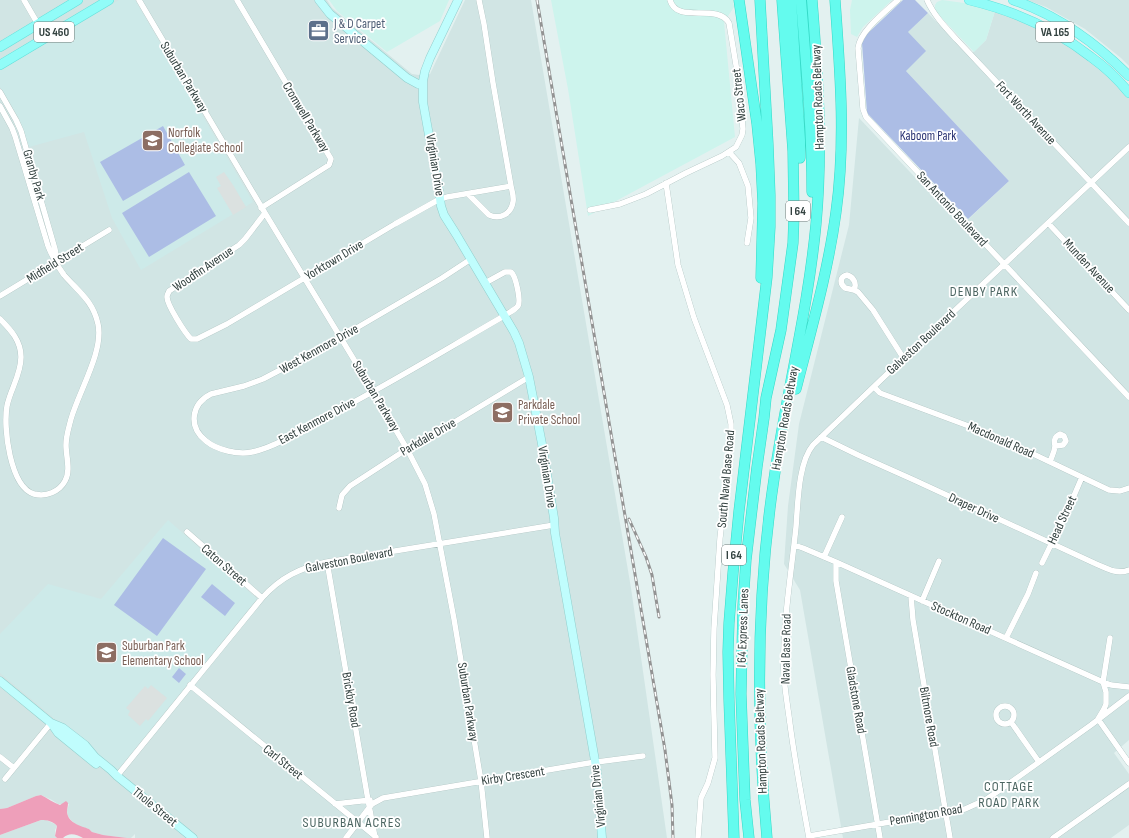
<svg xmlns="http://www.w3.org/2000/svg" width="1129" height="838" font-family="'Sofia Sans Condensed',sans-serif">
	<rect width="100%" height="100%" fill="#e3f1f0"/>
	<path fill="#d1e5e4" d="M0,0h327l5,8 80,66 7,1 11,-1 35,-74h66l100,588 36,250h-532v-4l-4,4h-4l-24,-3 -11,-3 -3,-3 -11,-3 -7,-6 -3,-4 -1,-5 2,-7h-11l-6,-4 -11,-5 -5,1 -29,12 -7,1z
		M1027,0h102v66l-8,-8 -36,-29 -39,-22z
		M995,11l17,6 36,17 31,18 28,23 22,23v642l-15,13 15,21v51l-18,13h-268l-43,-248 -16,-26 4,-58 11,-82 50,-199 10,-107 102,108 48,-45 -103,-110 2,-39 20,-19 41,43 17,-16z
		M41,820h5l9,4 2,2 -2,4v6l2,2h-57v-3z"/>
	<path fill="#cdf4ed" d="M329,0h120l-9,21 -53,31 -50,-41z
		M551,0h182l1,7 -10,15 11,115 -147,79 -20,-127z
		M852,0h40l-29,27 -6,10 -6,-3 -1,-24z
		M942,0l29,4 24,7 -9,29 -12,12 -38,-40 -1,-2v-5l2,-3z"/>
	<path fill="#cdeae9" d="M119,0h16l118,202 -112,68 -29,-52 -28,-86 -55,15 -11,-30 -18,-30v-17z
		M168,520l89,79 -140,172 -117,-98v-39l48,-50 53,15z"/>
	<path fill="#acbde5" d="M903,0h12l13,13 -20,19 18,19 -20,20 103,110 -41,38 -101,-106 -5,-70 5,-9z
		M163,126l22,39 -62,36 -23,-39z
		M189,172l27,44 -67,41 -27,-44z
		M163,538l43,31 -49,67 -43,-31z
		M212,584l23,19 -10,13 -24,-19z
		M179,668l7,6 -7,9 -7,-6z"/>
	<path fill="#dbe1e0" d="M224,172l9,13 13,22 -13,8 -16,-27 4,-2 -5,-9z
		M151,685l16,13 -19,23 -2,-2 -6,7 -12,-11 2,-4 -4,-3 19,-22 3,3z"/>
	<path fill="#ee9fba" d="M41,795c6,3 13,8 19,10l6,-4 2,2c0,3 -1,6 -1,9 1,11 14,14 22,17l3,3 11,3 24,3h-44c-7,-4 -14,-6 -20,0h-6l-2,-2 2,-10c-4,-5 -10,-6 -16,-6l-41,15v-26l7,-1 29,-12z"/>
	<g fill="none" stroke-linecap="round" stroke-linejoin="round">
		<defs>
			<path id="street" d="M24,0l22,38
				M139,0l126,213 108,178 34,58 18,35 9,30 20,105 27,162 6,57
				M237,0l94,159 -2,6 -68,43
				M898,0c-13,12 -38,31 -40,48l5,61 3,8 263,280
				M927,0c7,16 20,29 31,41l171,182
				M0,92l16,28 5,11 34,118 2,13
				M0,106l12,22 3,8 33,110c4,10 10,21 16,29 15,17 29,26 34,49 6,27 -19,67 -27,95 -2,8 -5,17 -5,26 0,12 5,25 -1,36 -6,11 -19,16 -31,13 -24,-7 -31,-67 -27,-88 3,-16 14,-31 14,-49 0,-16 -10,-27 -21,-38
				M729,152l10,11 9,23 3,32 -4,25
				M666,183l12,82 16,53 33,87 4,19v20l-11,94 -6,90 -1,47 2,83 -7,25 -7,15 -3,40
				M468,194l21,21c11,5 22,-1 24,-13 1,-6 -1,-11 -2,-16l-18,-103 -9,-59 -5,-24
				M590,210l30,-6 26,-10 40,-21 36,-17 14,-9 6,-12 1,-6 -5,-52 -9,-54c-12,-21 -52,2 -59,-23
				M265,213l-20,26 -6,6 -70,46c-1,3 -2,4 -2,6 0,8 18,36 24,42h6l30,-15 168,-100 43,-24 9,-3 64,-11
				M1048,223l81,87
				M471,259l-29,19 -118,69 -61,32 -19,7 -33,8c-20,10 -23,33 -5,47 11,9 32,14 46,11 21,-4 49,-21 68,-32 63,-32 123,-69 184,-104 4,-3 11,-6 14,-10 3,-5 -2,-30 -7,-34h-6l-20,11
				M847,275c7,2 10,9 7,15l-9,-2c-5,-4 -6,-11 2,-13z
				M854,290l4,2 15,18 31,49
				M0,296l109,-66
				M874,387l6,6 94,35 55,24 80,38 11,1 9,-3
				M1060,434l4,2 2,5 -3,4 -8,1c-1,-5 -1,-9 5,-12z
				M821,437l37,18 56,25 180,83c12,5 22,12 35,7
				M1050,462l4,-11 1,-5
				M339,508l3,-13 8,-9 57,-37 41,-23 81,-49
				M187,532l75,66
				M794,545l9,3 33,14 267,120 8,3 18,2
				M824,557l18,-40
				M327,562l41,238 7,37
				M836,562v19l44,257
				M1042,563l25,-51 15,-35
				M911,596l2,24 37,218
				M922,601l17,-40
				M1006,638l22,-44 8,-21
				M1110,638l-7,44 3,10v12l-2,5 -6,10 31,44
				M190,685l186,152
				M996 715a9 9 0 1 1 18 0a9 9 0 1 1-18 0Z
				M1011,722l28,40
				M0,757l14,11
				M117,776l145,-178c19,-21 38,-30 65,-36l227,-37
				M5,779l46,-56
				M335,804l35,-4
				M809,836l156,-27 20,-9 15,-10 91,-65 38,-29
				M346,838l26,-34 11,-6 206,-35 54,-7
				M809,838c-7,-38 -14,-76 -19,-114 -2,-16 -5,-32 -6,-48 -2,-50 7,-100 12,-149 2,-24 2,-64 17,-82l72,-69 244,-229
				M1053,838l76,-54"/>
			<path id="secondary" d="M319,0l11,14 77,64 11,6 4,1
				M458,0l-28,58 -5,13 -2,10v21l16,89 2,15 3,9 12,19 58,98 5,11 10,34 13,67 12,74 1,15 42,239 5,66
				M0,681l51,42 7,10 38,31
				M51,723l12,5 22,17 10,12 16,13 6,6 76,62"/>
			<path id="primary" d="M969,0c46,11 85,28 122,57 14,10 27,22 38,36
				M1013,0c44,15 83,43 116,76
				M0,47l78,-47
				M0,65l109,-65"/>
			<path id="highway" d="M739,0l18,124 4,40 2,39 -2,75
				M791,0l9,140v18
				M801,0c5,64 11,128 11,192
				M796,389c15,-59 32,-117 40,-177 10,-71 4,-142 -1,-212
				M734,838l-5,-138 -1,-48 1,-29 4,-50 6,-62 28,-234 3,-50v-32l-2,-51 -8,-144
				M749,838l-4,-38 -4,-106 2,-89 3,-45 11,-93 7,-49 2,-20 15,-68 12,-87 1,-28 -1,-64 -11,-151
				M767,838c-11,-120 -11,-240 7,-359 12,-85 34,-169 42,-255 7,-75 2,-149 -4,-224"/>
		</defs>
		<use href="#street" stroke="#a6bcba" stroke-width="6"/>
		<use href="#secondary" stroke="#91cecc" stroke-width="9"/>
		<use href="#primary" stroke="#61e0da" stroke-width="10"/>
		<use href="#highway" stroke="#34d9c6" stroke-width="11"/>
		<use href="#street" stroke="#fff" stroke-width="5.5"/>
		<use href="#secondary" stroke="#c0fdfd" stroke-width="8"/>
		<use href="#primary" stroke="#91fcf8" stroke-width="9"/>
		<use href="#highway" stroke="#64fbee" stroke-width="10"/>
		<defs>
			<path id="rail" d="M537,0l128,750 7,55 1,33
				M629,519l17,38 6,18 7,42"/>
		</defs>
		<use href="#rail" stroke="#939393" stroke-width="3"/>
		<use href="#rail" stroke="#fff" stroke-width="1.5" stroke-dasharray="4.5" stroke-linecap="butt"/>
	</g>
	<defs>
		<symbol id="office-square" viewBox="-11 -11 22 22"><rect x="-9" y="-9" width="18" height="18" rx="4" fill="#5c6f8a" stroke="#fff"/><path d="M-6-3h4V-5.5h4V-3h4V5H-6ZM-1-4.5V-3h2v-1.5ZM-6 0V1H6V0Z" fill="#fff"/></symbol>
		<symbol id="school-square" viewBox="-11 -11 22 22"><rect x="-9" y="-9" width="18" height="18" rx="4" fill="#8d6e63" stroke="#fff"/><path d="M0-5L7-2L0 1L-7-2ZM-4 1L0 2.5L4 1V4Q0 6-4 4Z" fill="#fff"/></symbol>
	</defs>
	<g fill-rule="evenodd">
		<use href="#office-square" x="306" y="18" width="25" height="25"/>
		<use href="#school-square" x="140" y="128" width="25" height="25"/>
		<use href="#school-square" x="490" y="400" width="25" height="25"/>
		<use href="#school-square" x="94" y="640" width="25" height="25"/>
	</g>
	<g text-anchor="middle" dominant-baseline="central" stroke-width="3.5" stroke-linejoin="round" paint-order="stroke">
		<g fill="#fff" stroke="#707b79" stroke-width="1">
			<rect x="34" y="22" width="40" height="20" rx="3"/>
			<rect x="1036" y="22" width="38" height="20" rx="3"/>
			<rect x="786" y="201" width="24" height="20" rx="3"/>
			<rect x="722" y="545" width="24" height="20" rx="3"/>
		</g>
		<g font-size="12" font-weight="bold" fill="#334240">
			<text x="54" y="32">US 460</text>
			<text x="1055" y="32">VA 165</text>
			<text x="798" y="211">I 64</text>
			<text x="734" y="555">I 64</text>
		</g>
		<g font-size="13" fill="#4e5e75" stroke="#fff" text-anchor="start">
			<text x="334" y="24">J &amp; D Carpet<tspan x="334" dy="15">Service</tspan></text>
		</g>
		<g font-size="13" fill="#334240" stroke="#fff">
			<text transform="translate(184 77) rotate(59)">Suburban Parkway</text>
			<text transform="translate(739 95) rotate(-96)">Waco Street</text>
			<text transform="translate(818 97) rotate(-92)">Hampton Roads Beltway</text>
			<text transform="translate(1026 113) rotate(47)">Fort Worth Avenue</text>
			<text transform="translate(306 117) rotate(59)">Cromwell Parkway</text>
			<text transform="translate(435 165) rotate(81)">Virginian Drive</text>
			<text transform="translate(34 175) rotate(74)">Granby Park</text>
			<text transform="translate(952 209) rotate(47)">San Antonio Boulevard</text>
			<text transform="translate(334 260) rotate(-31)">Yorktown Drive</text>
			<text transform="translate(55 263) rotate(-32)">Midfield Street</text>
			<text transform="translate(1089 266) rotate(47)">Munden Avenue</text>
			<text transform="translate(203 269) rotate(-34)">Woodfin Avenue</text>
			<text transform="translate(921 342) rotate(-43)">Galveston Boulevard</text>
			<text transform="translate(319 349) rotate(-29)">West Kenmore Drive</text>
			<text transform="translate(376 396) rotate(59)">Suburban Parkway</text>
			<text transform="translate(785 418) rotate(-80)">Hampton Roads Beltway</text>
			<text transform="translate(317 421) rotate(-28)">East Kenmore Drive</text>
			<text transform="translate(428 437) rotate(-30)">Parkdale Drive</text>
			<text transform="translate(1001 440) rotate(24)">Macdonald Road</text>
			<text transform="translate(547 477) rotate(81)">Virginian Drive</text>
			<text transform="translate(726 479) rotate(-85)">South Naval Base Road</text>
			<text transform="translate(974 508) rotate(25)">Draper Drive</text>
			<text transform="translate(1062 520) rotate(-65)">Head Street</text>
			<text transform="translate(349 560) rotate(-11)">Galveston Boulevard</text>
			<text transform="translate(224 565) rotate(41)">Caton Street</text>
			<text transform="translate(961 618) rotate(24)">Stockton Road</text>
			<text transform="translate(743 628) rotate(-88)">I 64 Express Lanes</text>
			<text transform="translate(786 649) rotate(-89)">Naval Base Road</text>
			<text transform="translate(351 700) rotate(80)">Brickby Road</text>
			<text transform="translate(856 700) rotate(80)">Gladstone Road</text>
			<text transform="translate(468 702) rotate(81)">Suburban Parkway</text>
			<text transform="translate(929 717) rotate(80)">Biltmore Road</text>
			<text transform="translate(761 741) rotate(-92)">Hampton Roads Beltway</text>
			<text transform="translate(283 762) rotate(39)">Carl Street</text>
			<text transform="translate(513 776) rotate(-9)">Kirby Crescent</text>
			<text transform="translate(598 796) rotate(-96)">Virginian Drive</text>
			<text transform="translate(155 807) rotate(39)">Thole Street</text>
			<text transform="translate(926 815) rotate(-10)">Pennington Road</text>
		</g>
		<g font-size="13" fill="#785e54" stroke="#fff" text-anchor="start">
			<text x="168" y="133">Norfolk<tspan x="168" dy="15">Collegiate School</tspan></text>
			<text x="518" y="405">Parkdale<tspan x="518" dy="15">Private School</tspan></text>
			<text x="122" y="646">Suburban Park<tspan x="122" dy="15">Elementary School</tspan></text>
		</g>
		<g font-size="13" fill="#293272" stroke="#fff">
			<text x="928" y="136">Kaboom Park</text>
		</g>
		<g font-size="14" letter-spacing="1" fill="#4b6561" stroke="#fff">
			<text x="984" y="291">DENBY PARK</text>
			<text x="1009" y="786">COTTAGE<tspan x="1009" dy="16">ROAD PARK</tspan></text>
			<text x="352" y="822">SUBURBAN ACRES</text>
		</g>
	</g>
</svg>
